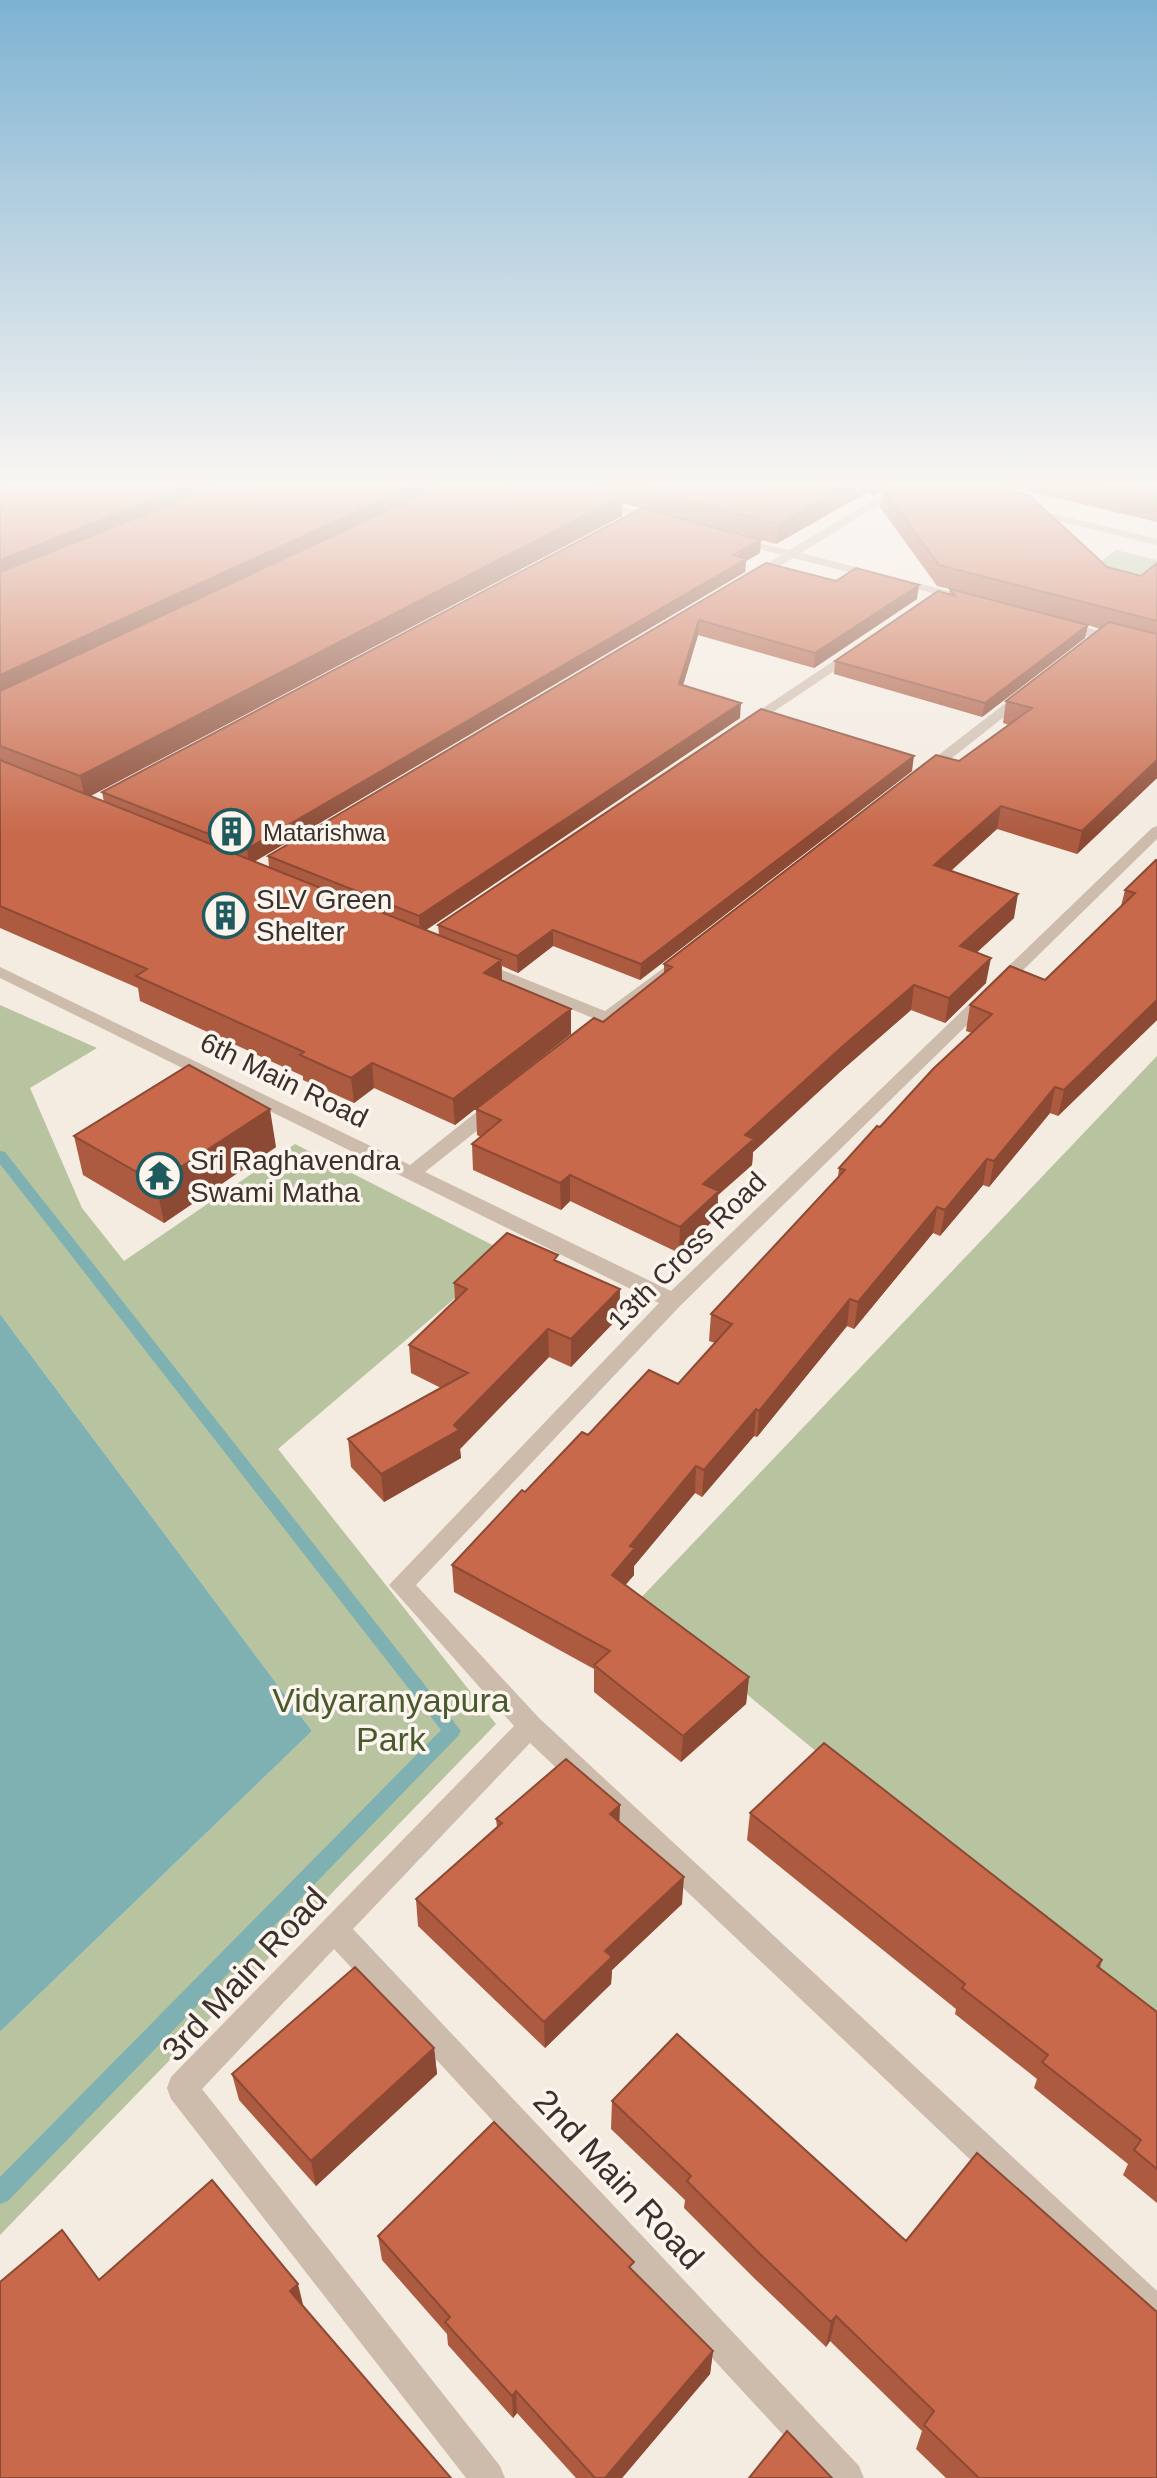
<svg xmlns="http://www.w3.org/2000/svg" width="1157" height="2478" font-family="Helvetica,sans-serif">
	<rect width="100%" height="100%" fill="#f4ebe1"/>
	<path fill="#b8c4a0" d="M1116,550l41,10v4l-30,22 -44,-12z
		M0,1005l97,43 -67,40 52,120 42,53 171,-117 213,109 -230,196 218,275 -496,511v-203l312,-301 -312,-417z
		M1157,1056v976l-521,-429z"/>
	<path fill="#7fb0b2" d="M0,1314l312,417 -312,301z"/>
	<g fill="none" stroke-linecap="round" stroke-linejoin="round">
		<path fill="#7fb0b2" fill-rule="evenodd" d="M0,1151l5,1 456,579 -3,5 -450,465 -8,3v-27l441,-447 -441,-566z"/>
		<path fill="#cdbbac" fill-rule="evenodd" d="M893,488h13l-105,65 167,43v6l-175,-44 -37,22 -10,-3 35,-22 -50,-14v-4l58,13z
			M596,500l66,17 2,2 -6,3 -66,-17v-4z
			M1029,508l128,31v6l-132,-32 -2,-2z
			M1060,621l97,25v8l-101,-26 -2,-3z
			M856,646l6,4 -1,3 -113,76 -12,-3z
			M1020,692l12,3 -103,81h-10v-6z
			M1157,826v13l-477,467 -264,279 123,133 618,573v38l-12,-4 -615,-582 -177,186 506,537 5,12h-41l-489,-529 -132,140 298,377 5,12h-39l-295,-379 -4,-11 4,-11 343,-351 -125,-141 270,-282 -659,-325v-11l410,198 79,-63h14l2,4 -2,4 -78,62 246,119 481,-463z
			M680,956l6,1 2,4 -2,4 -100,78 -6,1 -9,-5 24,-20 -124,-52 2,-4h12l120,48z"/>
	</g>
	<path fill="#ac5a40" d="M0,488h1013l-1,3 95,76 34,9 16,-13v215l-80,76 -80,-25 -46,42 63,47 -38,35 10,30 -41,40 -34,-13 -70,61 -88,81 -1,13 -34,30 -1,22 -38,36 -109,-52 -9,9 -88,-40 -1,-26 9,-7 -4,-2 -1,-26 127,-87 61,-48v-10l295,-203 50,-36 -6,-2 3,-22 94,-72 -12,-4 -3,13 -103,79 -148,-43 1,-13 114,-67 1,-5 -13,-3 -57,-79 2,-16 -9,6 -4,-6 -93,53 -154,-41v13l-532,280 14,6 -2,-10 658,-239 -14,8 -1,11 -491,289 15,6 -1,-11 498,-293 70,18 81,18 -103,69 -116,-33 -15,50 57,33 -314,212 13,5 -1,-10 474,-154 -272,209 -87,-34 -35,27 -16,-7v15l69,28v25l-116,91 -81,-37 -20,15 -51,-23v-4l-163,-75 -2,-13 -138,-60z
		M1015,488h142v34z
		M1157,861v159l-99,96 -8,-3 -61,74 -6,-2 -43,51 -7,-3 -79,96 -7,-3 -90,111 -3,-1 -52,61 -7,-4 -61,73v9l-9,10 124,92 -3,27 -65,58 -87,-70v-23l-140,-77 -2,-27 73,-73 63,-57 90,-51 37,-41 -6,-2 2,-27 127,-137 1,-9 133,-135 -6,-2 4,-26 75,-25 76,-74 4,-16z
		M74,1136l202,11 -112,76 -81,-48z
		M559,1262l61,27 -1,28 -48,50 -22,-10 -89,92 1,9 -77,44 -33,-35 -3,-28 93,-51 -30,-15 -2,-28 46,-44 -1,-18z
		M750,1813l352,147 -2,8 57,44v191l-34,-28 5,-11 -94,-76 3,-9 -82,-65 1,-5 -209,-169z
		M496,1819l124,3 62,82 -70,66 -1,14 -66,64 -127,-122 -2,-27 81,-72z
		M434,2048l3,26 -121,112 -77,-86 -7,-26z
		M612,2101l545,377h-211l-30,-29 6,-18 -92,-90 -4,6 -71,-68 -71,-71 1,-8 -74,-71z
		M378,2236l255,35 80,80 -3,23 -88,104h-46l-59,-65 -4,5 -65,-73 -1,-11 -65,-74z"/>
	<path fill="#8c4a34" d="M181,488h51l-232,95v-23z
		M408,488h43l-451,212v-25z
		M841,488h28v3l-93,53 2,-20z
		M874,488h8v3l-9,6z
		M622,496v20l-537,283 -5,-23z
		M761,540l-1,13 -14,8 -1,11 -496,293 -2,-16z
		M919,585l-2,14 -103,69 1,-15z
		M699,620l-1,15 -19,64v-15z
		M1088,625l-3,13 -103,79 3,-14z
		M741,703l-1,15 -320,216 -1,-18z
		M914,756l-2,15 -272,209 1,-16z
		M1157,760v18l-80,76 5,-23z
		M1001,806l-4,23 -67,60 4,-24z
		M1018,894l-4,24 -57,53 3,-25z
		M553,930v16l-35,27 -1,-17z
		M991,958l-5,25 -41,40 4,-25z
		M501,960l1,25 -18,-12z
		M914,985l-3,25 -70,61 -88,81 -1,13 -34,30 -1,22 -38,36 1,-26 23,-43 42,-49 98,-89z
		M1157,1000v20l-99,96 6,-26z
		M571,1009v25l-116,91 -2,-26z
		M372,1063l2,25 -20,15 -3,-25z
		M1055,1087l-5,26 -61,74 5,-26z
		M270,1109l6,38 -112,76 -8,-40z
		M987,1159l-4,26 -43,51 5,-26z
		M570,1175v26l-9,9 -1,-27z
		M937,1207l-4,26 -79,96 4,-27z
		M620,1289l-1,28 -48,50v-28z
		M850,1299l-3,27 -90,111 2,-26z
		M548,1329l1,28 -89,92 1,9 -77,44 -3,-28 73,-49z
		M756,1409l-2,27 -52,61 2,-27z
		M696,1466l-1,27 -61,73v9l-23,27 1,-27 18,-29z
		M749,1677l-3,27 -65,58 2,-26z
		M620,1805l-1,28 -9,-19z
		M684,1877l-2,27 -70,66 -1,14 -66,64 -1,-26 61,-71z
		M434,2048l3,26 -121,112 -5,-25z
		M298,2284l11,45 -19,-38z
		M836,2316l-6,25 -4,6 5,-25z
		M713,2351l-3,23 -88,104h-17z
		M516,2391l1,22 -4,5 -1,-22z"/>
	<path fill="#c8694b" stroke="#8c4a34" stroke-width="2" d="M7,488h174l-181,72v-69z
		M212,488h196l-408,187v-103z
		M436,488h158l28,8 -542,280 -80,-30v-55z
		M641,488h200l-63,36z
		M883,488h117l30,8 77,71 34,9 16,-13v58l-218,-56z
		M1100,488h57v13z
		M642,508l119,32 -28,15 13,4 -499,290 -145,-57z
		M766,563l70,18 20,-13 63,17 -104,68 -116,-33 -20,64 62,19 -322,213 -151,-60z
		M950,589l138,36 -103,78 -150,-42 103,-70 17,5z
		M1109,622l48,12v126l-75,71 -81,-25 -67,59 84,29 -58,52 31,12 -42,40 -35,-13 -71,61 -98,89 9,4 -51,45 16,7 -39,36 -110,-52 -10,8 -88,-39 29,-24 -25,-11 118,-91 9,4 69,-55 -8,-3 272,-209 23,6 73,-53 -26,-7z
		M761,709l153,47 -273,208 -88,-34 -36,26 -79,-31z
		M0,760l501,200 -17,13 87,36 -118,90 -81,-36 -21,15 -51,-23 4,-3 -168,-76 11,-7 -147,-63z
		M1156,860l1,1v139l-93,90 -9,-3 -61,74 -7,-2 -42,51 -8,-3 -79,95 -8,-3 -91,112 -3,-2 -52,61 -8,-4 -66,80 5,2 -23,27 137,102 -66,59 -89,-71 16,-14 -158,-86 70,-75 3,2 57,-60 6,3 61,-65 29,14 54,-60 -21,-10 134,-144 -6,-2 38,-42 3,1 53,-58 59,-55 -22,-9 40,-39 35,14 90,-87 -10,-3z
		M189,1065l81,44 -114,74 -82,-47z
		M507,1233l51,22 -4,5 66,29 -49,50 -23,-10 -94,96 5,5 -78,44 -33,-35 120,-66 -59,-28 58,-56 -13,-6z
		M824,1743l278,217 -5,6 60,46v157l-23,-19 7,-10 -99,-78 6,-7 -86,-67 3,-4 -215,-171z
		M566,1759l54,46 -10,9 74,63 -79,74 7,6 -68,65 -128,-123 86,-76 -6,-4z
		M355,1967l79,81 -123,113 -79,-87z
		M677,2034l229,207 71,-88 180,159v166h-178l-55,-53 10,-14 -98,-95 -5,6 -72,-69 -72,-72 4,-5 -79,-75z
		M494,2122l140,140 -5,5 84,84 -108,127h-10l-79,-87 -4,5 -67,-74 5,-5 -72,-81z
		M212,2180l86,104 -8,7 161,187h-451v-196l62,-52 37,50z
		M787,2431l45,47h-83z"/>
	<linearGradient id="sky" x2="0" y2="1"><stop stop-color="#7eb2d2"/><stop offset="0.58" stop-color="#faf6f2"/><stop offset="1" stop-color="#faf6f2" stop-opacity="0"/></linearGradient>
	<rect width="1157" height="835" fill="url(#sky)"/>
	<defs>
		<symbol id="building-ring" viewBox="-11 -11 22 22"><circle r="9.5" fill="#fbf5ee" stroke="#1f5a5e" stroke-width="1.5"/><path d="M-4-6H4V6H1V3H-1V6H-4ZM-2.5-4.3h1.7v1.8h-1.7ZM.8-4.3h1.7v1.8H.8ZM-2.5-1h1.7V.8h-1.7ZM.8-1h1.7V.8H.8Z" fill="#1f5a5e"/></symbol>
		<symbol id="temple-ring" viewBox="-11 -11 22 22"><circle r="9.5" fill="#fbf5ee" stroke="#1f5a5e" stroke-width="1.5"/><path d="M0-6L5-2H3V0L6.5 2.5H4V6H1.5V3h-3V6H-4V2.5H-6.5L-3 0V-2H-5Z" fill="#1f5a5e"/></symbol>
	</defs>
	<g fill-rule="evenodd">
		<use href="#building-ring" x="206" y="806" width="51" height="51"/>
		<use href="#building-ring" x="200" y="890" width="51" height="51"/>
		<use href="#temple-ring" x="134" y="1150" width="51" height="51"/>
	</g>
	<g text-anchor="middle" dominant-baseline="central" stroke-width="7" stroke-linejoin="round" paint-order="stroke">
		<g font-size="24" fill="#3b302b" stroke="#fbf5ee" text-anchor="start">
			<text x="263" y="832">Matarishwa</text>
		</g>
		<g font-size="28" fill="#3b302b" stroke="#fbf5ee" text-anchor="start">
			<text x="256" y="899">SLV Green<tspan x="256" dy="32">Shelter</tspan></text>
			<text x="190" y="1160">Sri Raghavendra<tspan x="190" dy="32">Swami Matha</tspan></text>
		</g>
		<g font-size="28" fill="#3b302b" stroke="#fbf5ee">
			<text transform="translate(284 1080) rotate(26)">6th Main Road</text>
			<text transform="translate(687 1251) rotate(-45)">13th Cross Road</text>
		</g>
		<g font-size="34" fill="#4a5a2e" stroke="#fbf5ee">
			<text x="391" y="1700">Vidyaranyapura<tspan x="391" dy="39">Park</tspan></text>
		</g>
		<g font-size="34" fill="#3b302b" stroke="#fbf5ee">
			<text transform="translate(244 1974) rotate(-47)">3rd Main Road</text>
			<text transform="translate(619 2179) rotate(47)">2nd Main Road</text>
		</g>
	</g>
</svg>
